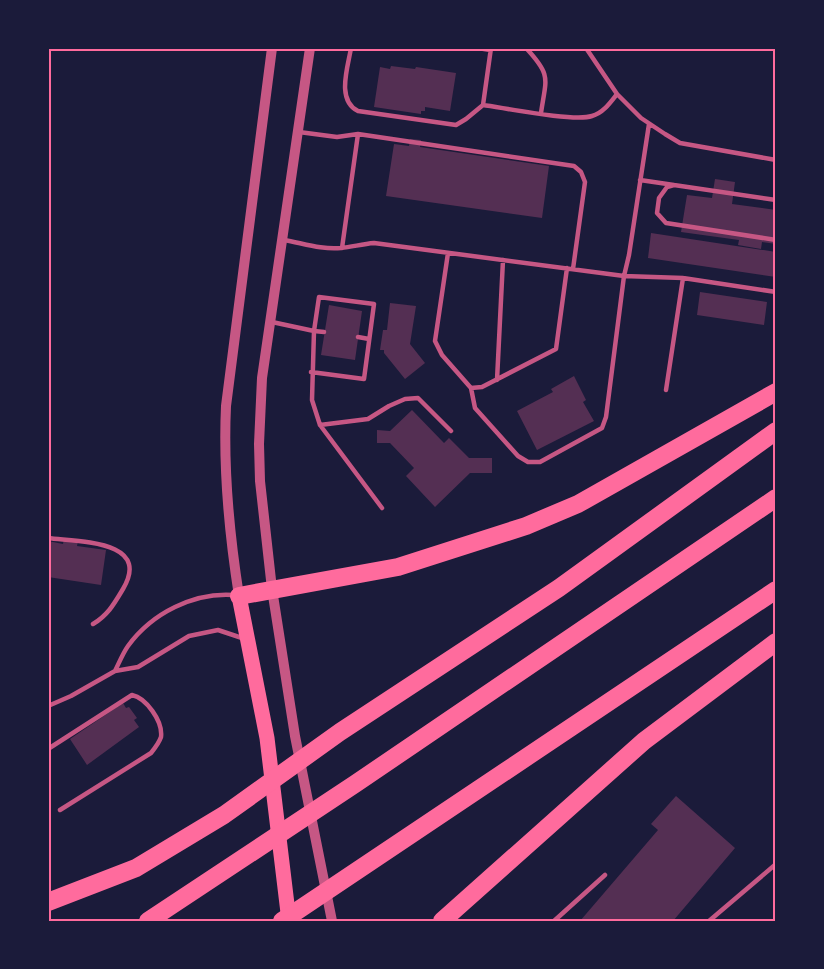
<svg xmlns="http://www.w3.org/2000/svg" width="824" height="969" font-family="'Sofia Sans Condensed',sans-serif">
	<rect width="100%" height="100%" fill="#1b1b3a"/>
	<path fill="#542f53" d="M391,66l24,3 1,-2 40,6 -6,38 -25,-4v4h-4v3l-47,-7 6,-40 10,2z
		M410,139l11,1 -1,7 129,19 -7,52 -156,-22 8,-52 15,2z
		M715,179l20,3 -3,22 44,6v34l-14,-2 -1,7 -23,-4 1,-5 -58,-8 6,-37 25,3z
		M651,233l125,19v25l-128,-19z
		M700,292l67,10 -3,23 -67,-10z
		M390,303l26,3 -6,38 15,19 -20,16 -21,-26v-3h-4l3,-20h4z
		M329,305l33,6 -7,49 -34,-5z
		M574,376l12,24 -3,2 11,19 -57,29 -20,-39 36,-19 -2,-3z
		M412,410l32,33 5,-5 20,20h23v15h-22l-35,34 -29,-31 8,-8 -24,-25h-13v-13l13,1z
		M64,539l14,2 -1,5 29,4 -5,35 -53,-8v-36l15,3z
		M123,703l3,5 3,-1 8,11 -3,2 5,7 -52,38 -17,-26z
		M676,796l59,52 -62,73h-93l78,-91 -7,-6z"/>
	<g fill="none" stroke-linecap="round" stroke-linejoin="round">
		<path stroke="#c65784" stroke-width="4.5" d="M351,48c-3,19 -15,52 7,63l98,14 10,-6 17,-14
			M478,48l12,2
			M491,48l-8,57c22,3 91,17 109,11 11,-3 18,-13 25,-22
			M526,48c26,28 20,30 15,65
			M586,48l31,46 24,24 24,16 15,9 96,17
			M299,132l38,5 21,-3 -16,114
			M358,134l216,32 7,6 4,10 -12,87
			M640,180l136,20
			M674,185l-7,2 -8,11 -2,15 9,10 110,17
			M284,240c18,3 38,10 57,8 11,-1 21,-4 33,-5l250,33 59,2 93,14
			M448,253l-13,88 7,14 29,33 11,-1 74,-38 11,-81
			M272,322l42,9 -2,69 8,25 48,-6 21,-13 16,-7 13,-1 33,33
			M358,337l11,2
			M311,372l53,7 10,-75 -55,-7 -5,34 10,1
			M497,380l6,-120
			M471,388l4,20 43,48 10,6h12l62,-34 4,-11 18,-141 5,-21 20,-131
			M666,390l17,-112
			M320,425l62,83
			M48,538c30,4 104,2 75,51 -9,15 -15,26 -30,35
			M115,671c4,-8 8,-18 13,-25 24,-33 66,-54 106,-51
			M48,706l23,-10 44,-25 23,-4 51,-31 29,-6 24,8
			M48,749l84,-54c14,3 31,26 29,42 -2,6 -6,11 -10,16l-91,57
			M554,921l51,-46
			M709,921l67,-57"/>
		<path stroke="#c65784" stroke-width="10" d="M310,48l-48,330 -3,66 1,37 12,108 23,147 37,185
			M239,596c-10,-64 -16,-126 -13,-190l46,-358"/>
		<path stroke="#ff6b9d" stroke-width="15" d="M239,596l28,142 22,183"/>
		<path stroke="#ff6b9d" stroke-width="18" d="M239,596l159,-29 128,-41 52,-22 198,-112
			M48,902l88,-34 88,-53 116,-83 219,-144 217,-157
			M148,921l207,-137 421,-286
			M282,921l494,-331
			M442,921l202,-180 132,-99"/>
	</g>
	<rect width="824" height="969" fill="none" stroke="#1b1b3a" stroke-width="99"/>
	<rect x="50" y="50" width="724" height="870" fill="none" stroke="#ff6b9d" stroke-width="2"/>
</svg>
